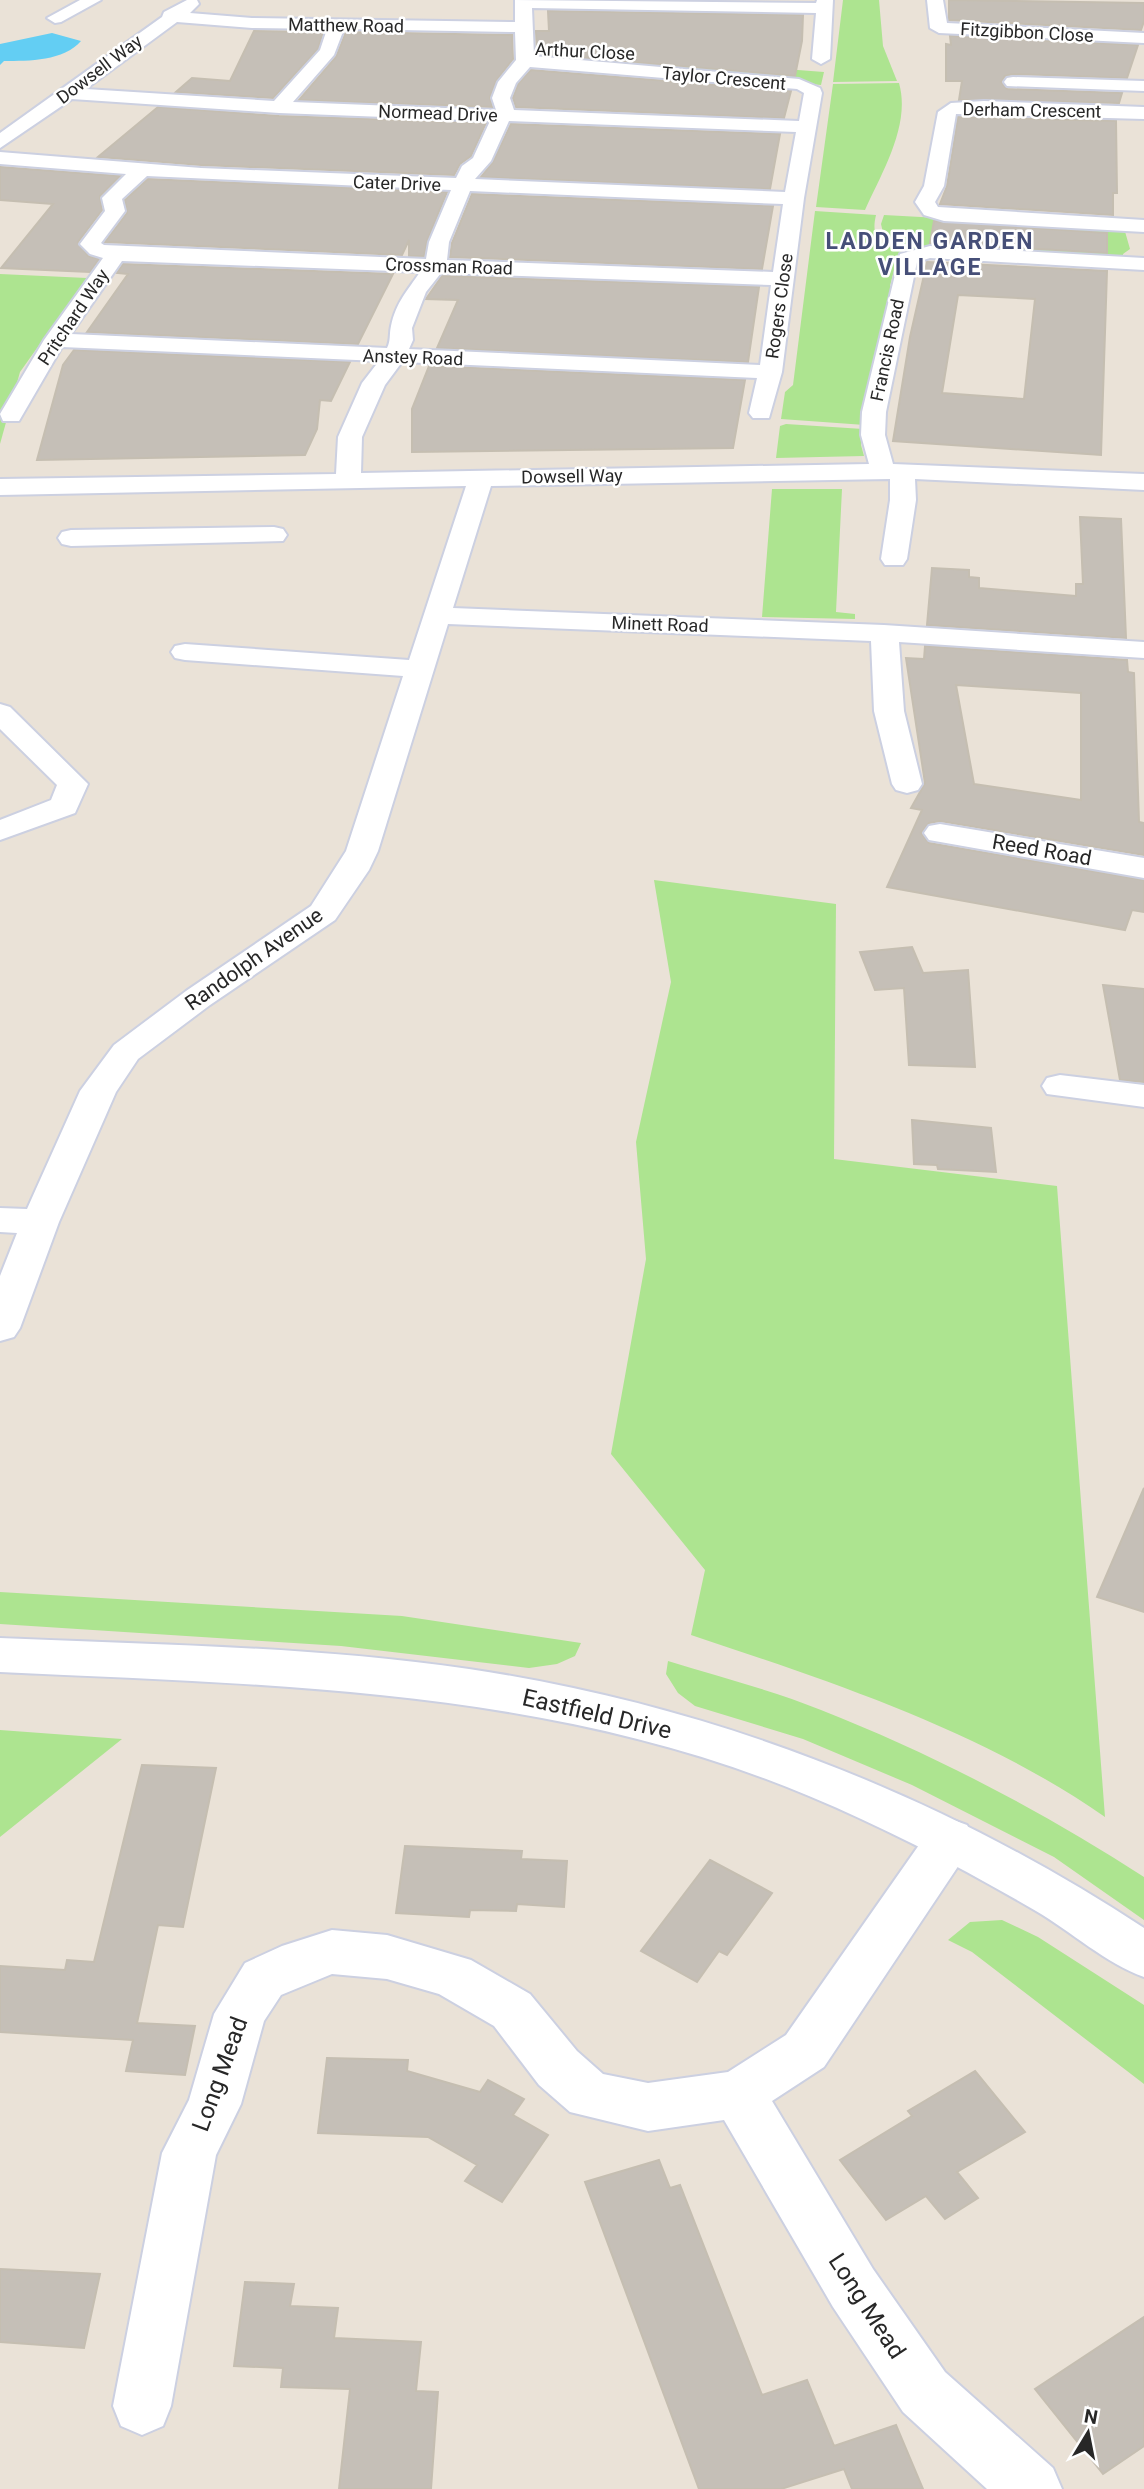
<svg xmlns="http://www.w3.org/2000/svg" width="1144" height="2489" font-family="Roboto,sans-serif">
	<rect width="100%" height="100%" fill="#eae2d7"/>
	<path fill="#ade490" d="M843,0h36l4,46 14,35 -64,1z
		M548,51l276,21 -3,13 -273,-26z
		M899,83c12,42 -17,89 -34,127l-49,-3 17,-123z
		M815,211l61,4c-6,25 6,30 28,38l-6,12 -3,1 -5,20 4,2 -5,23 -4,2 -20,112 -84,-6 4,-27 8,-7z
		M884,215l240,13 6,21 -7,5v8l-201,-14 -12,3 -26,-14 -3,-13z
		M0,274l87,4 -67,94 -20,72z
		M786,424l77,5 -2,16 3,11 -88,2 4,-32z
		M772,489h70l-6,123 19,2v5l-93,-2z
		M654,880l182,24 -2,255 223,27 48,631c-123,-86 -273,-135 -414,-182l14,-65 -94,-116 35,-195 -10,-117 35,-160z
		M0,1592l402,24 179,27 -6,13 -18,8 -28,4 -188,-22 -341,-22z
		M668,1661c51,16 104,29 153,49 114,45 221,101 323,167v43l-90,-63 -142,-72 -109,-46 -108,-33 -17,-13 -12,-19z
		M0,1730l122,9 -122,98z
		M1002,1920l36,17 106,68v79l-172,-132 -24,-12 22,-18z"/>
	<path fill="#63cef3" d="M52,33l29,8c-17,20 -52,20 -77,20l-4,4v-21z"/>
	<path fill="#c5bfb7" stroke="#c5beb1" stroke-width="2" fill-rule="evenodd" d="M949,0l195,3v18l-3,9 -192,-10z
		M548,11l255,4 -1,26 -7,35 -258,-22 -1,-23h13z
		M254,31l69,1 -5,17 -45,49 -97,-6 16,-14 38,3z
		M346,32l166,3 1,24 -17,22 -6,16 2,10 -193,-7 37,-43z
		M950,36l188,9 -11,33 -114,-4 -8,2 -4,6 6,7 115,4 -3,10 -160,-3 3,-19h-16v-37l5,1z
		M531,70l260,21 -7,27 -268,-11 -3,-9 5,-14z
		M158,107l121,9 207,7 -15,33 -11,8 -6,11 -253,-10 -103,-8z
		M958,117l158,4 1,72h-4v22l-173,-11 7,-18z
		M511,124l269,10 -10,55 -289,-12 12,-15z
		M0,167l120,9 -20,20 2,14 -24,32 10,14 11,3 -9,13 -89,-4 52,-64 -53,-4z
		M148,179l299,13 -20,49 -3,15h-15v-16l-7,15 -297,-13 22,-29 -2,-13z
		M472,194l301,12 -11,63 -312,-12 2,-14z
		M934,221l173,12v20l-177,-10z
		M927,262l180,9 -6,184 -208,-14 17,-104zM958,295l77,4 -11,100 -82,-6z
		M123,264l270,10 -35,70 -271,-12 41,-58 -11,-1z
		M442,276l317,11 -11,75 -311,-14 21,-48 -32,-1z
		M74,350l276,12 -19,39 -11,-1 -3,29 -12,26 -268,5 26,-95z
		M429,366l316,14 -12,68 -321,4v-43z
		M1080,517l41,2 5,119 -199,-13 5,-57 37,2v7l10,1v10l97,8v-12h7z
		M925,646l202,14 1,12 6,1 5,149 5,1v32l-204,-34 -11,2 -8,10 8,10 215,37v32l-12,-2 -7,20 -238,-43 35,-77 -11,-2 14,-25 -19,-125 18,1zM956,685l125,8v107l-107,-16z
		M912,947l11,26 45,-3 7,97 -66,-2 -5,-77 -29,2 -15,-38z
		M1103,985l41,4v93l-24,-2z
		M912,1120l79,8 5,44 -58,-3 -1,-4 -23,-1z
		M1144,1488v124l-47,-15z
		M142,1765l74,3 -33,159 -25,-2 -21,98 58,3 -10,49 -59,-4 7,-31 -133,-8v-66l65,4 2,-10 27,2z
		M405,1846l117,5 -1,8 46,2 -3,46 -47,-3 -1,7 -46,-1 -1,7 -73,-4z
		M710,1860l62,33 -45,62 -8,-4 -22,31 -56,-31z
		M327,2058l81,2 -1,11 73,21 8,-12 36,19 -11,16 35,20 -46,67 -37,-21 12,-16 -49,-28 -110,-4z
		M975,2071l50,61 -68,40 21,26 -33,21 -19,-23 -40,24 -46,-60 72,-44 -4,-5z
		M659,2160l11,28 10,-3 82,210 45,-15 27,66 62,-21 27,64h-71l-8,-20 -63,20h-82l-114,-307z
		M0,2269l100,5 -16,74 -84,-6z
		M245,2282l49,2 -4,22 48,2 -4,30 87,4 -5,49 22,1 -7,97h-92l11,-100 -69,-2 2,-19 -49,-2z
		M1144,2317v129l-41,28 -68,-85z"/>
	<g fill="none" stroke-linecap="round" stroke-linejoin="round">
		<defs>
			<path id="minor" d="M80,0h21l-40,22 -6,1 -8,-5z
				M187,0h10l2,4 -9,9 62,5 263,4v-22l301,3 1,-3h16l-3,59 -9,5 -9,-5 4,-46 -284,-5 2,48 265,23 21,9 2,5 -18,105 -22,174 -13,46h-16l-4,-5 8,-35 -355,-16 -17,23 -23,52 -1,36 508,-9 -8,-29 1,-23 38,-158 30,-8 214,12v12l-214,-12 -13,4 -31,150 -1,23 8,29 251,10v16l-229,-11 1,21 -9,59 -4,6h-18l-4,-6 9,-59v-21l-399,7 -38,122 431,17 260,17v16l-245,-16 5,69 18,73 -4,6 -11,3 -11,-3 -4,-6 -18,-73 -3,-70 -423,-17 -70,227 -9,19 -34,50 -125,85 -72,54 -22,33 -57,130 -39,106 -6,9 -14,4v-65l17,-43 -17,-1v-24l27,1 53,-118 34,-46 72,-54 125,-85 35,-55 57,-175 -218,-16 -10,-2 -4,-6 4,-6 10,-2 224,16 57,-174 -466,9v-16l336,-5 2,-37 24,-54 17,-22 -317,-14 -43,74h-16l-3,-7 44,-74 59,-82 -13,-4 -10,-10 25,-33 -3,-13 24,-24 -126,-10v-12l201,16 255,10 6,-12 11,-8 17,-37 -211,-8 -207,-14 -72,49v-15l162,-116 2,-5zM177,22l75,6 75,1 -7,21 -46,51 -188,-12zM344,29l171,3 1,28 -18,22 -6,16 4,12 -203,-8 41,-47zM530,67l267,22 7,4 -5,28 -285,-11 -4,-12 6,-15zM509,121l287,11 -11,60 -310,-13 16,-18zM147,176l304,14 -22,52 -3,17 -322,-14 -3,-2 24,-32 -3,-12zM470,191l313,13 -10,68 -326,-12 2,-18zM122,261l298,11c-12,18 -24,30 -29,54 -2,9 0,14 -4,22l-316,-14zM441,273l330,12 -11,80 -351,-16 4,-9 -1,-12 14,-36z
				M927,0h16l4,23 197,10v10l-205,-10 -9,-5z
				M1013,77l131,4v10l-137,-5 -3,-4 3,-4z
				M984,101l160,6v12l-188,-5 -12,72 -9,16 3,5 206,13v12l-200,-11 -20,-6 -9,-13 9,-16 14,-74 13,-9z
				M274,527l9,2 4,6 -4,6 -212,5 -9,-2 -4,-6 4,-6 9,-2z
				M0,704l10,3 78,77 -13,29 -75,27v-20l51,-20 6,-15 -57,-56z
				M940,824l204,34v20l-215,-38 -5,-7 5,-7z
				M1060,1075l84,10v22l-97,-13 -5,-8 5,-8z
				M950,1819l17,6 7,14 -7,14 -143,214 -52,34 101,168 72,103 108,96 9,21h-75l-84,-77 -70,-105 -109,-187 -76,11 -78,-19 -31,-27 -45,-59 -55,-32 -52,-15 -55,-5 -51,21 -17,26 -23,83 -25,51 -45,251 -8,20 -21,9 -21,-9 -8,-20 49,-253 27,-53 25,-86 31,-51 37,-17 50,-16 55,5 84,25 59,34 47,57 26,23 45,9 80,-11 58,-37 147,-210z"/>
			<path id="tertiary" d="M0,1638c156,7 314,8 469,31 242,36 471,125 675,259v49c-39,-14 -72,-45 -108,-66 -74,-43 -148,-82 -227,-115 -256,-108 -536,-111 -809,-124z"/>
		</defs>
		<use href="#minor" stroke="#ccd0e1" stroke-width="4"/>
		<use href="#tertiary" stroke="#ccd0e1" stroke-width="4"/>
		<use href="#minor" fill="#fff" fill-rule="evenodd"/>
		<use href="#tertiary" fill="#fff" fill-rule="evenodd"/>
	</g>
	<g text-anchor="middle" dominant-baseline="central" stroke-width="5" stroke-linejoin="round" paint-order="stroke">
		<g font-size="18" fill="#272727" stroke="#fff">
			<text transform="translate(346 25) rotate(1)">Matthew Road</text>
			<text transform="translate(1027 32) rotate(3)">Fitzgibbon Close</text>
			<text transform="translate(585 51) rotate(3)">Arthur Close</text>
			<text transform="translate(99 69) rotate(-37)">Dowsell Way</text>
			<text transform="translate(724 78) rotate(5)">Taylor Crescent</text>
			<text transform="translate(1032 110) rotate(1)">Derham Crescent</text>
			<text transform="translate(438 113) rotate(2)">Normead Drive</text>
			<text transform="translate(397 183) rotate(2)">Cater Drive</text>
			<text transform="translate(449 266) rotate(2)">Crossman Road</text>
			<text transform="translate(779 306) rotate(-82)">Rogers Close</text>
			<text transform="translate(73 317) rotate(-56)">Pritchard Way</text>
			<text transform="translate(887 350) rotate(-78)">Francis Road</text>
			<text transform="translate(413 357) rotate(2)">Anstey Road</text>
			<text transform="translate(572 476) rotate(-1)">Dowsell Way</text>
			<text transform="translate(660 624) rotate(2)">Minett Road</text>
		</g>
		<g font-size="21" fill="#272727" stroke="#fff">
			<text transform="translate(1042 850) rotate(10)">Reed Road</text>
			<text transform="translate(254 959) rotate(-35)">Randolph Avenue</text>
		</g>
		<g font-size="23" font-weight="bold" letter-spacing="2" fill="#464f78" stroke="#fff">
			<text x="930" y="241">LADDEN GARDEN<tspan x="930" dy="26">VILLAGE</tspan></text>
		</g>
		<g font-size="24" fill="#272727" stroke="#fff">
			<text transform="translate(597 1714) rotate(13)">Eastfield Drive</text>
			<text transform="translate(220 2074) rotate(-70)">Long Mead</text>
			<text transform="translate(867 2306) rotate(57)">Long Mead</text>
		</g>
	</g>
	<g transform="translate(1088 2433) rotate(10)" stroke="#ffffff" stroke-width="5" paint-order="stroke">
	<path d="M0-5L12 26L0 18L-12 26Z" fill="#272727"/>
	<text y="-10" font-size="19" font-weight="bold" text-anchor="middle" fill="#272727">N</text>
	</g>
</svg>
